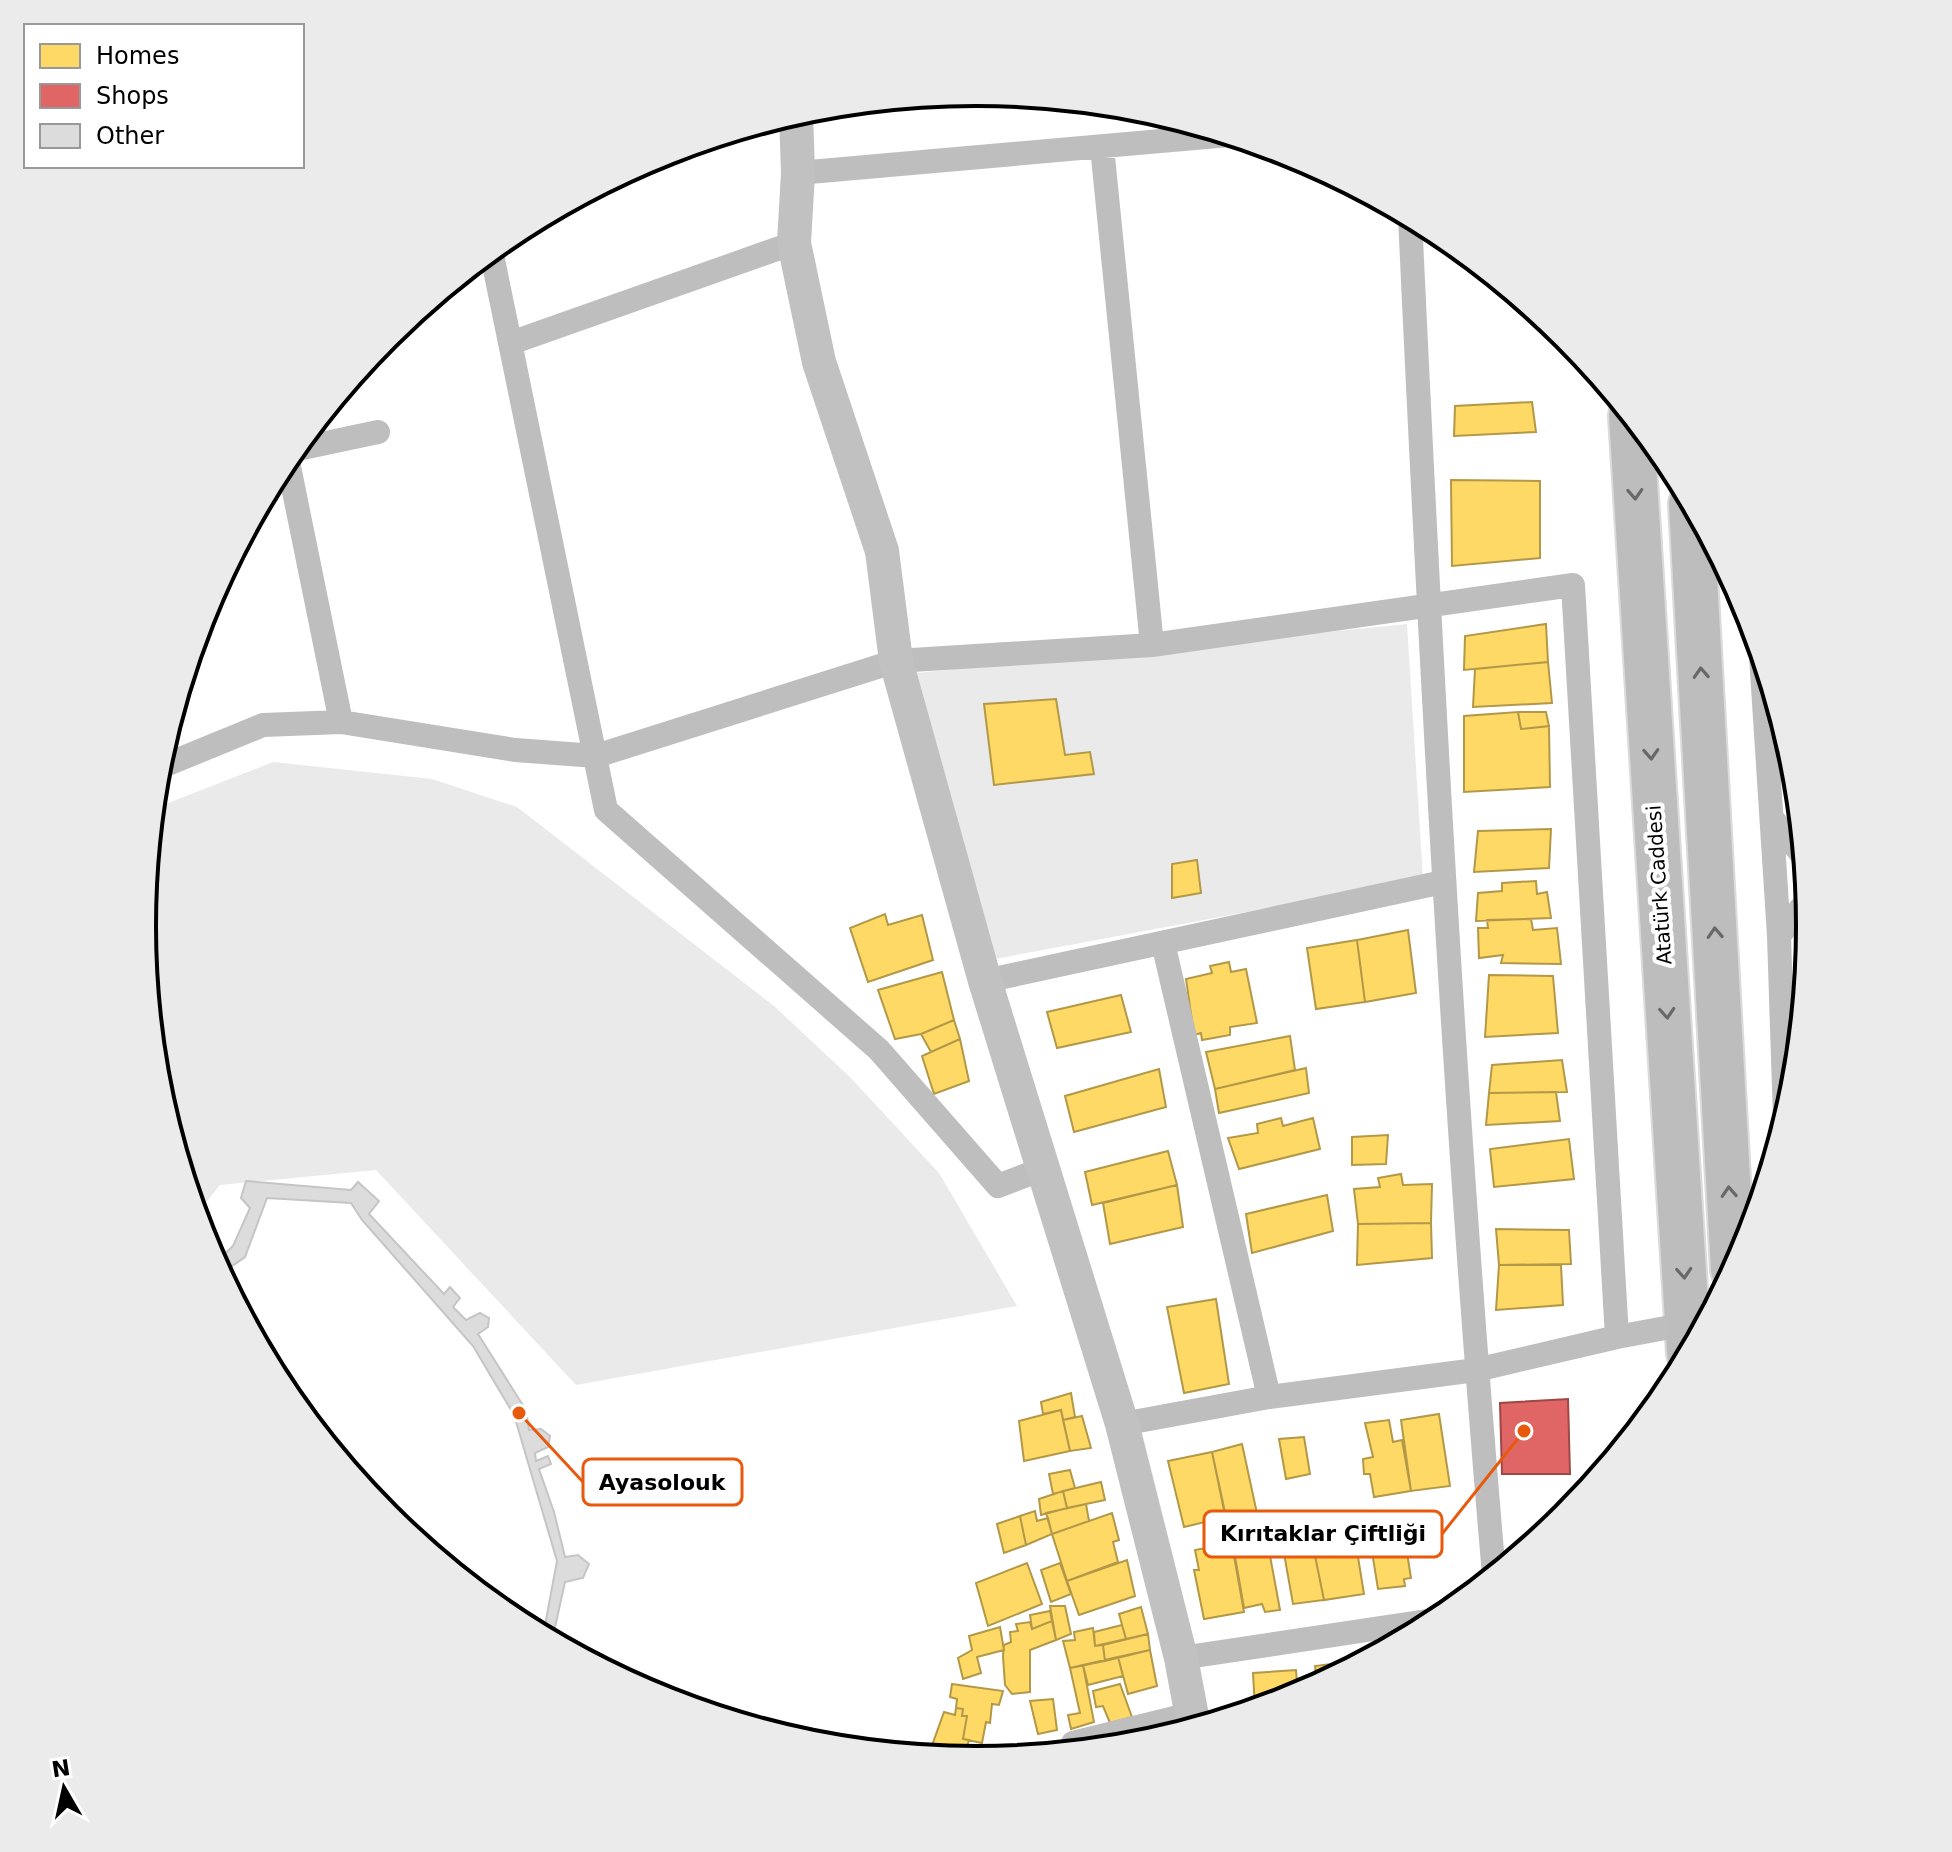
<svg xmlns="http://www.w3.org/2000/svg" width="1952" height="1852" font-family="'DejaVu Sans',sans-serif">
	<rect width="100%" height="100%" fill="#fff"/>
	<path fill="#eaeaea" d="M1407,624l16,255 -428,80 -78,-286z
		M273,762l159,17 85,28 257,199 76,71 89,96 78,133 -441,79 -200,-215 -156,15 -24,30 -38,-127 -16,-162 11,-114 10,-7z"/>
	<path fill="#ffd966" stroke="#b29847" stroke-width="2" d="M1532,402l4,30 -82,4 1,-30z
		M1451,480l89,1v77l-88,8z
		M1546,624l2,38 -84,8 1,-34z
		M1548,662l4,41 -79,4 2,-38z
		M1056,699l9,56 25,-3 4,22 -100,11 -10,-81z
		M1518,712l3,17 28,-3 1,61 -86,5v-76z
		M1518,712h28l3,14 -28,3z
		M1551,829l-2,39 -75,4 4,-41z
		M1197,860l4,33 -29,5v-34z
		M1536,881l1,13 10,-2 4,26 -75,3 2,-28 24,-2v-8z
		M885,914l3,11 34,-10 11,45 -65,22 -18,-54z
		M1531,919l2,11 24,-2 4,36 -60,-1 2,-8 -24,3 -1,-30h10l-1,-8z
		M1408,930l8,63 -51,9 -8,-62z
		M1357,940l8,62 -49,7 -9,-61z
		M1229,962l2,10 15,-3 11,54 -27,4v8l-28,5 -1,-7 -7,2 -8,-56 26,-6 -2,-7z
		M942,972l12,48 -33,14 -26,5 -17,-49z
		M1489,975l64,1 5,57 -73,4z
		M1121,995l10,37 -74,16 -10,-36z
		M954,1020l6,19 -29,13 -10,-18z
		M1290,1036l5,34 -80,19 -9,-37z
		M960,1039l9,42 -35,13 -12,-38z
		M1562,1060l5,32 -78,1 3,-28z
		M1306,1068l3,25 -90,20 -4,-24z
		M1159,1069l7,38 -92,25 -9,-36z
		M1556,1092l4,29 -74,4 3,-32z
		M1281,1118l2,8 30,-8 7,31 -81,20 -11,-31 30,-5 -1,-9z
		M1388,1135l-2,29 -34,1v-28z
		M1569,1139l5,40 -80,8 -4,-38z
		M1168,1151l9,34 -85,20 -7,-33z
		M1401,1174l2,11 29,-1 -1,39 -73,1 -4,-35 26,-2 -2,-9z
		M1177,1185l6,42 -73,17 -7,-41z
		M1327,1195l6,36 -81,22 -6,-39z
		M1431,1223l1,35 -75,7 1,-41z
		M1496,1229l73,1 2,34 -72,1z
		M1499,1265h62l2,40 -67,5z
		M1216,1299l13,85 -45,9 -17,-86z
		M1071,1393l4,24 -12,3 -2,-10 -18,4 -2,-12z
		M1061,1410l9,41 -46,10 -5,-40z
		M1439,1414l11,72 -39,5 -10,-71z
		M1082,1416l9,32 -21,3 -7,-31z
		M1389,1420l4,22 9,-2 9,51 -37,6 -4,-23h-6l-1,-15 10,-2 -8,-34z
		M1304,1437l6,37 -24,5 -7,-40z
		M1242,1444l16,74 -31,7 -15,-73z
		M1212,1452l14,65 -42,10 -16,-66z
		M1070,1470l5,18 -22,6 -4,-20z
		M1101,1482l4,18 -38,8 -4,-17z
		M1063,1491l4,17 -26,7 -2,-16z
		M1086,1504l3,17 -37,13 -6,-21z
		M1035,1511l2,10 11,-3 4,16 -26,11 -6,-29z
		M1112,1513l7,27 -6,2 5,20 -51,19 -15,-47z
		M1401,1515l10,63 -7,1 1,7 -27,3 -11,-68z
		M1020,1516l6,29 -22,8 -7,-29z
		M1352,1520l12,74 -40,6 -15,-74z
		M1309,1526l15,74 -31,4 -13,-73z
		M1266,1534l14,76 -15,2 -3,-8 -18,4 -11,-63 15,-2 -1,-5z
		M1231,1539l13,73 -40,7 -10,-49h5l-4,-20 11,-2 -1,-4z
		M1127,1560l8,36 -56,19 -12,-34z
		M1027,1563l15,41 -54,22 -12,-43z
		M1060,1563l11,31 -20,8 -10,-32z
		M1050,1606h15l6,28 -15,6z
		M1141,1607l7,27 -22,5 -7,-25z
		M1050,1611l2,10 -20,8 -2,-14z
		M1052,1621l4,19 -26,10v42l-18,2 -7,-9 -2,-29 1,-11 7,-3 -1,-10 8,-1 -2,-7 14,-2 2,7z
		M1122,1625l4,14 -31,7 -1,-14z
		M1000,1627l4,23 -27,7 4,16 -18,6 -5,-21 14,-8 -3,-14z
		M1093,1628l2,18 8,-1 2,16 -35,7 -7,-27 12,-1 -1,-8z
		M1148,1634l2,16 -45,11 -2,-16z
		M1150,1650l7,36 -29,8 -10,-37z
		M1118,1657l5,19 -35,9 -5,-20z
		M1363,1660l-46,25 -2,-19z
		M1083,1665l11,57 -23,7 -3,-14 12,-2 -10,-45z
		M1296,1670l2,25 -43,14 -2,-36z
		M952,1684l51,7 -4,14 -7,-1 -2,19 -4,-1 -4,21 -19,-4 4,-23h-5l1,-7 -7,-1 1,-9 -7,-2z
		M1120,1684l12,33 -22,6 -7,-17 -7,1 -3,-16z
		M1053,1699l4,31 -19,4 -8,-33z
		M956,1708l7,1 -1,7h5l-4,23 6,1 -5,16h-29l-5,-5 14,-39 11,3z
		M1173,1731v2l-44,12 -1,-5z"/>
	<path fill="#e06666" stroke="#9d4747" stroke-width="2" d="M1568,1399l2,75h-68l-2,-71z"/>
	<path fill="#dcdcdc" stroke="#c5c5c5" stroke-width="2" d="M246,1181l105,9 7,-8 21,19 -10,13 75,80 6,-7 10,11 -7,9 13,13 14,-7 9,5 -1,9 -10,7 48,76 3,20 12,-1 9,7 -2,11 -13,6 1,8 12,-5 3,8 -12,5 15,43 11,45 13,-2 11,9 -6,14 -18,4 -13,59 -9,-5 14,-75 -43,-146 -41,-69 -111,-126 -11,-17 -84,-5 -22,59 -24,17 -6,-11 18,-17 17,-38 -9,-10z"/>
	<g fill="none" stroke-linecap="round" stroke-linejoin="round">
		<defs>
			<path id="highway" d="M1631,416l58,937
				M1691,504l42,766"/>
		</defs>
		<use href="#highway" stroke="#dbdbdb" stroke-width="48"/>
		<path stroke="#bebebe" stroke-width="24" d="M1102,147l50,498
			M798,173l431,-38
			M1410,217c21,453 45,906 84,1358
			M491,250l115,560 273,240 119,136 44,-17
			M511,343l283,-100
			M293,450l85,-18
			M287,457l54,265
			M1761,656l18,280 6,183
			M158,768l105,-43 78,-3 174,28 81,6 300,-95 256,-16 421,-60 44,752
			M1772,818l31,38
			M1779,936l21,-27 8,-3
			M1163,943l106,454
			M985,981l458,-99
			M1122,1424l147,-27 207,-27 141,-33 70,-13
			M1181,1658l259,-39
			M1069,1751l4,-8 118,-29"/>
		<path stroke="#c1c1c1" stroke-width="34" d="M796,113l2,60 -4,70 25,119 63,189 14,110 89,320 137,443 59,234 13,69"/>
		<use href="#highway" stroke="#bdbdbd" stroke-width="44"/>
	</g>
	<defs><path id="oneway-chevron" d="M-2-3.5L2.5 0L-2 3.5" fill="none" stroke-width="1.6" stroke-linecap="round" stroke-linejoin="round" transform="scale(2)"/></defs>
	<g stroke="#686868">
		<use href="#oneway-chevron" transform="translate(1635 494) rotate(87)"/>
		<use href="#oneway-chevron" transform="translate(1701 673) rotate(-93)"/>
		<use href="#oneway-chevron" transform="translate(1651 754) rotate(87)"/>
		<use href="#oneway-chevron" transform="translate(1715 933) rotate(-93)"/>
		<use href="#oneway-chevron" transform="translate(1667 1013) rotate(86)"/>
		<use href="#oneway-chevron" transform="translate(1729 1192) rotate(-93)"/>
		<use href="#oneway-chevron" transform="translate(1684 1273) rotate(86)"/>
	</g>
	<g text-anchor="middle" dominant-baseline="central" stroke-width="8" stroke-linejoin="round" paint-order="stroke">
		<g font-size="20" fill="#000" stroke="#fff">
			<text transform="translate(1659 885) rotate(-94)">Atatürk Caddesi</text>
		</g>
	</g>
	<path d="M0 0H1952V1852H0ZM156 926a820 820 0 1 1 1640 0a820 820 0 1 1-1640 0Z" fill="#ebebeb" fill-rule="evenodd"/>
	<path fill="none" stroke="#000" stroke-width="4" d="M156 926a820 820 0 1 1 1640 0a820 820 0 1 1-1640 0Z"/>
	<path fill="none" stroke="#e8590c" stroke-width="3" d="M519 1413L583 1482M1524 1431L1442 1534"/>
	<g fill="#e8590c" stroke="#fff" stroke-width="3">
		<circle cx="519" cy="1413" r="8"/>
		<circle cx="1524" cy="1431" r="8"/>
	</g>
	<g fill="#fff" stroke="#e8590c" stroke-width="3">
		<rect x="583" y="1459" width="159" height="46" rx="8"/>
		<rect x="1204" y="1511" width="238" height="46" rx="8"/>
	</g>
	<g font-size="22" text-anchor="middle" font-weight="bold" fill="#000">
		<text x="662" y="1490">Ayasolouk</text>
		<text x="1323" y="1541">Kırıtaklar Çiftliği</text>
	</g>
	<rect x="24" y="24" width="280" height="144" fill="#ffffff" stroke="#999999" stroke-width="2"/>
	<rect x="40" y="44" width="40" height="24" fill="#ffd966" stroke="#999999" stroke-width="2"/>
	<text x="96" y="64" font-size="24" fill="#000000">Homes</text>
	<rect x="40" y="84" width="40" height="24" fill="#e06666" stroke="#999999" stroke-width="2"/>
	<text x="96" y="104" font-size="24" fill="#000000">Shops</text>
	<rect x="40" y="124" width="40" height="24" fill="#dcdcdc" stroke="#999999" stroke-width="2"/>
	<text x="96" y="144" font-size="24" fill="#000000">Other</text>
	<g transform="translate(64 1788) rotate(351)" stroke="#ffffff" stroke-width="6" paint-order="stroke">
	<path d="M0-6L14 30L0 20L-14 30Z" fill="#000000"/>
	<text y="-12" font-size="22" font-weight="bold" text-anchor="middle" fill="#000000">N</text>
	</g>
</svg>
